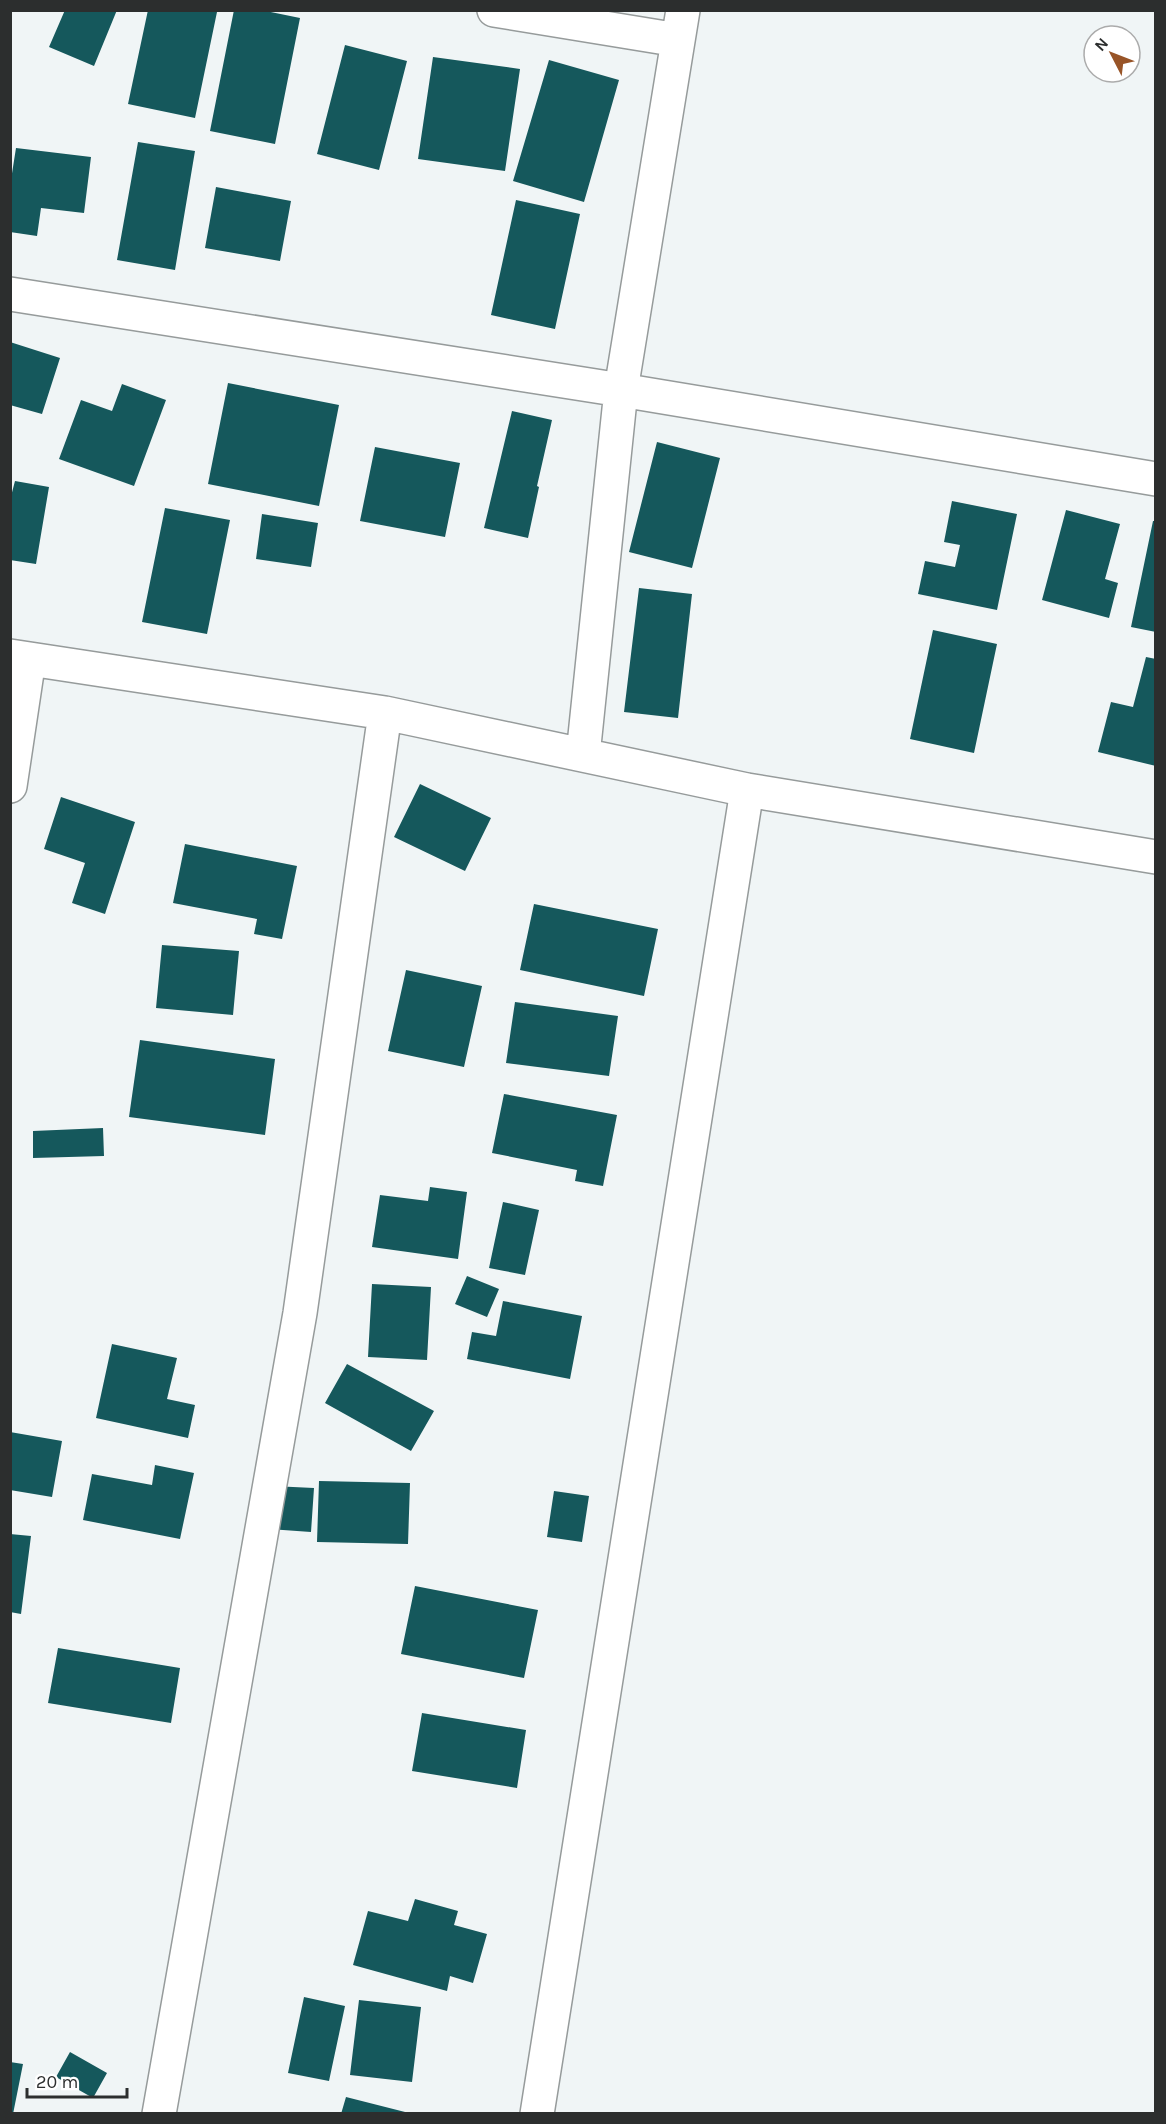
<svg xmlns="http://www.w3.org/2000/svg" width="1166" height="2124" font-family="Karla,sans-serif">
	<rect width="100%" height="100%" fill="#f0f5f6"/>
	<path fill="#15585c" d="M65,10h52l-23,56 -45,-19z
		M148,10h61l8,2 -22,106 -67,-14z
		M234,10h27l39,8 -25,126 -65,-13z
		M345,45l62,16 -28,109 -62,-16z
		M433,57l87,12 -15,102 -87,-12z
		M549,60l70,20 -35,122 -71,-21z
		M138,142l57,9 -20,119 -58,-10z
		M16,148l75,9 -7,56 -43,-5 -4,28 -27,-4v-46z
		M216,187l75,14 -11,60 -75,-13z
		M516,200l64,14 -25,115 -64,-14z
		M10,342l50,16 -18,56 -32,-9z
		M228,383l111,22 -20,101 -111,-22z
		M122,384l44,16 -32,86 -75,-27 22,-59 31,11z
		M512,411l40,9 -15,66 2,1 -11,51 -44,-10z
		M657,442l63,16 -28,110 -63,-16z
		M375,447l85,16 -15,74 -85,-16z
		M15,481l34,6 -13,77 -26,-4v-60z
		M952,501l65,13 -20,96 -79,-16 7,-33 30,6 5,-22 -16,-3z
		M165,508l65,12 -23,114 -65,-12z
		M1066,510l54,14 -15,55 13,4 -9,35 -67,-18z
		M262,514l56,9 -7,44 -55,-8z
		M1153,521h3v111l-25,-5z
		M639,588l53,6 -14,124 -54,-6z
		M933,630l64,14 -23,109 -64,-14z
		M1146,657l10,2v107l-58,-14 13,-50 22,5z
		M420,784l71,34 -26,53 -71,-34z
		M61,797l74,25 -30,92 -33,-11 13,-40 -41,-14z
		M185,844l112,22 -15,73 -28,-5 3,-15 -84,-16z
		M534,904l124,25 -14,67 -124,-26z
		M162,945l77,6 -6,64 -77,-7z
		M406,970l76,16 -18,81 -76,-16z
		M515,1002l103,14 -9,60 -103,-13z
		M140,1040l135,19 -10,76 -136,-18z
		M504,1094l113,21 -14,71 -28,-5 2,-11 -85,-17z
		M103,1128l1,28 -71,2v-27z
		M430,1187l37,5 -9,67 -86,-12 8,-52 48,6z
		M503,1202l36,8 -14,65 -36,-7z
		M467,1276l32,13 -12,28 -32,-13z
		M372,1284l59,3 -4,73 -59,-3z
		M503,1301l79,15 -12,63 -103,-20 5,-27 24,4z
		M112,1344l65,14 -10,41 28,6 -7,33 -92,-20z
		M347,1364l87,47 -23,40 -86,-48z
		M10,1432l52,9 -10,56 -42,-7z
		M155,1465l39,8 -14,66 -97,-19 9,-46 60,11z
		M319,1481l91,2 -2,61 -91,-2z
		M272,1486l42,2 -3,44 -42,-3z
		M554,1491l35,5 -7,46 -35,-5z
		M10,1534l21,2 -10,78 -11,-2z
		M415,1586l123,24 -14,68 -123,-24z
		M58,1648l122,20 -9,55 -123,-20z
		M422,1713l104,17 -9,58 -105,-17z
		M415,1899l43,12 -4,14 33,9 -14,49 -23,-7 -3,15 -94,-26 15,-54 40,10z
		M304,1997l41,9 -16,75 -41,-8z
		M359,2000l62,7 -9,75 -62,-7z
		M70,2052l37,21 -14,25 -37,-21z
		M10,2062l13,2 -10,50h-3z
		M346,2097l63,16v1h-68z"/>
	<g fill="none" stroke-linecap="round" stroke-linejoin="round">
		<defs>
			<path id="minor" d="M494,10l184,30
				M10,294l611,96 535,89
				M10,656l375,57 362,77 409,67
				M583,755l38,-365 62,-380
				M10,786l19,-127
				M159,2114l141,-801 85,-600
				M537,2114l210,-1324"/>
		</defs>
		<use href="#minor" stroke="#969b9b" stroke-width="36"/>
		<use href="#minor" stroke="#fff" stroke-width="33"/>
	</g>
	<rect width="1166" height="2124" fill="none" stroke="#2c2e2e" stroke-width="24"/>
	<g transform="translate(1112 54) rotate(312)"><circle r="28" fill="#ffffff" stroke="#ababab" stroke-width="1.5"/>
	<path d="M0-4.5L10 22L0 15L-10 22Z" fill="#985427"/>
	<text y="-9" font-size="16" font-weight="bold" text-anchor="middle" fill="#2c2e2e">N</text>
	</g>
	<path d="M27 2088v9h100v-9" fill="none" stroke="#2c2e2e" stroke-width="3"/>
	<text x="36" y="2088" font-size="18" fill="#2c2e2e" stroke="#ffffff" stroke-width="4.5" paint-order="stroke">20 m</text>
</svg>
